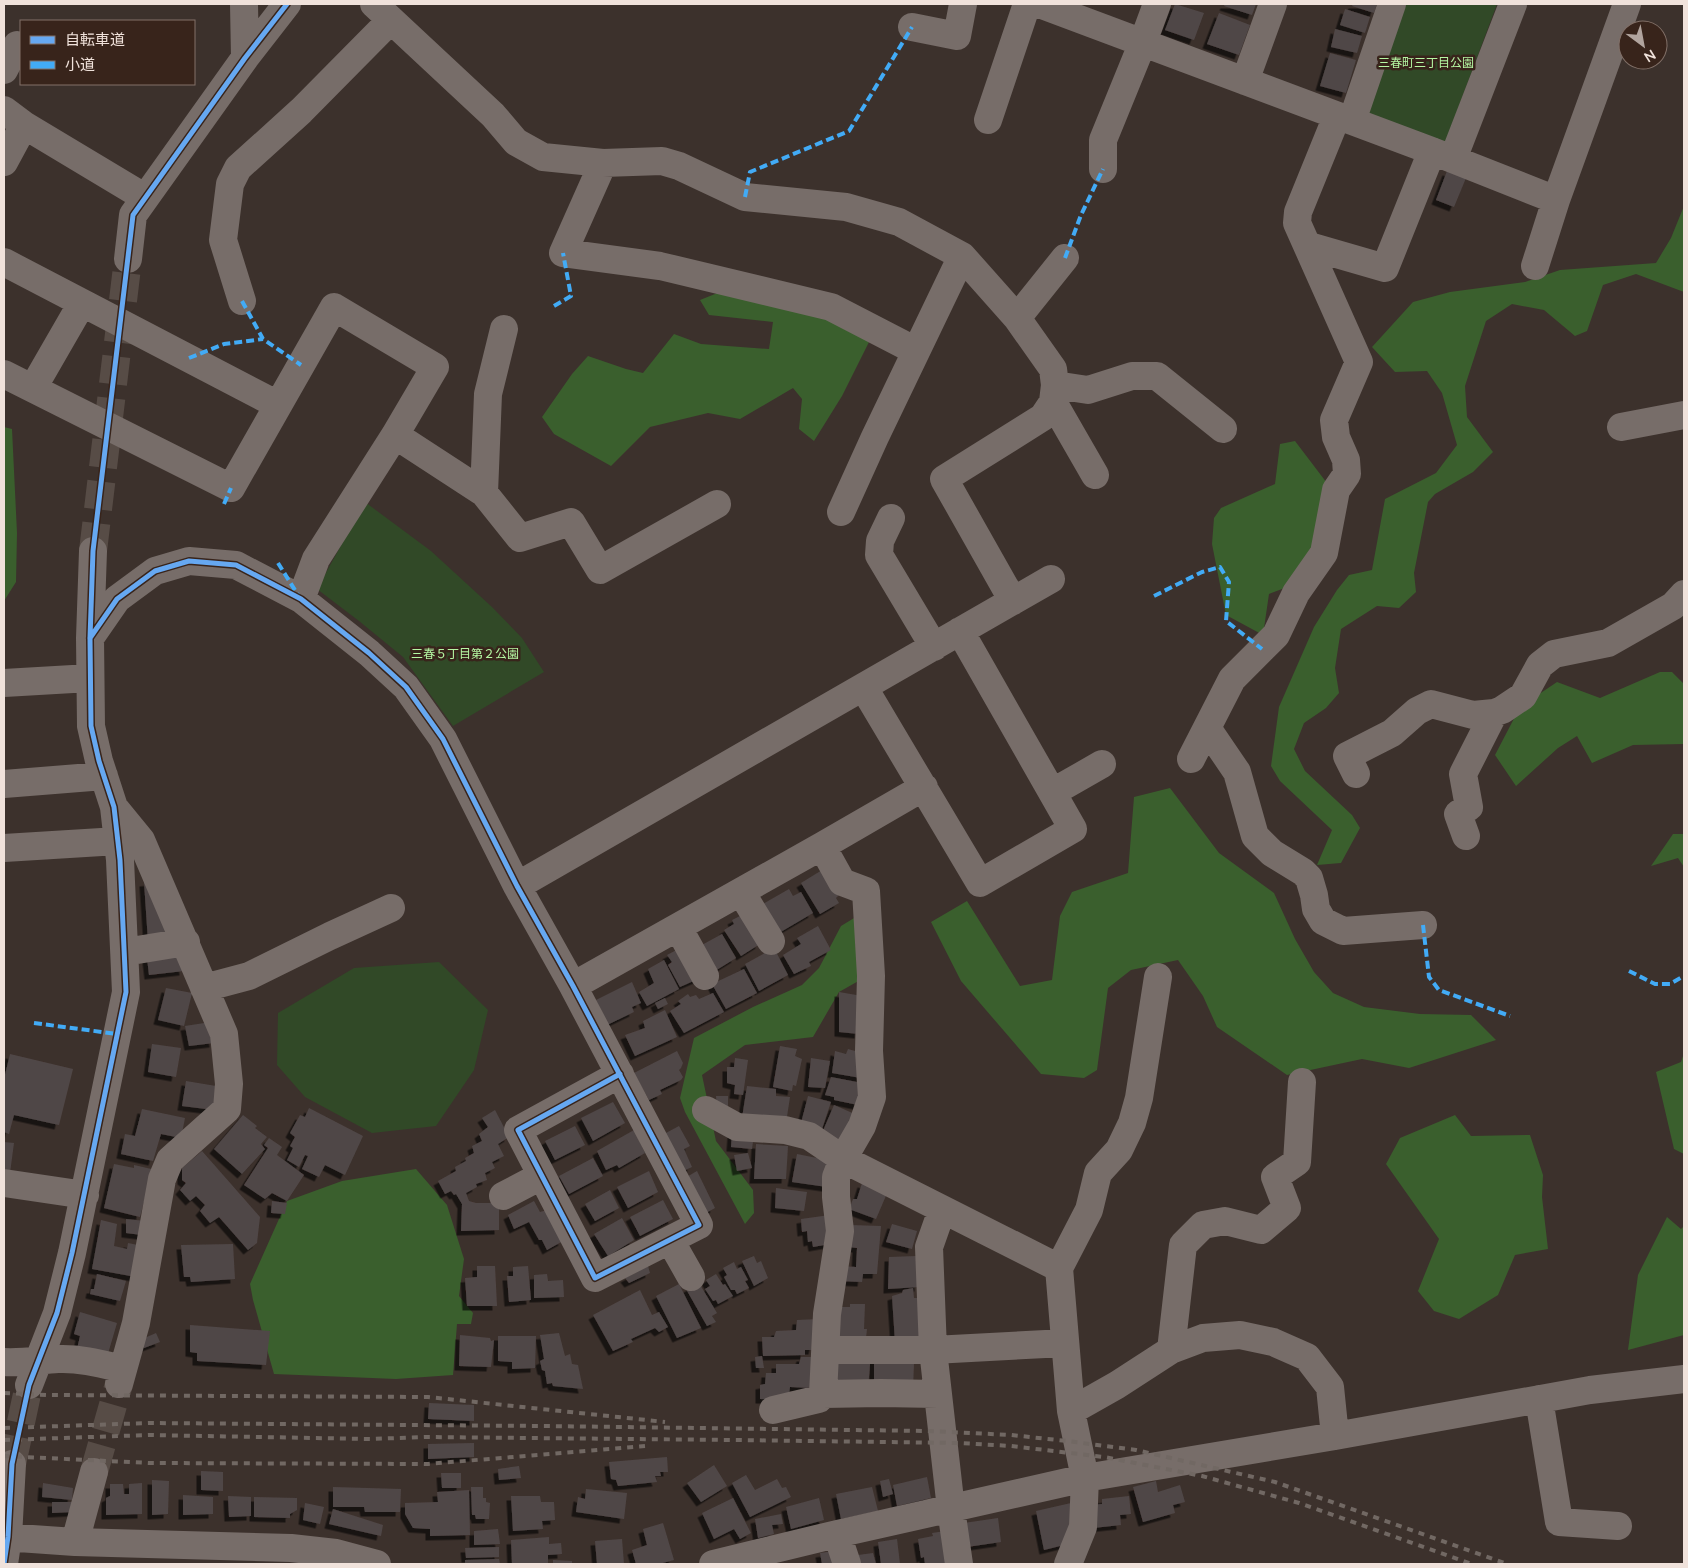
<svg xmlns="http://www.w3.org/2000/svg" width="1688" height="1568" font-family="'Nunito Sans','Noto Sans JP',sans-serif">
	<defs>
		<filter id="shadow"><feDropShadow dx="-4.5" dy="4.5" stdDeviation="0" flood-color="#0009"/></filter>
	</defs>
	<rect width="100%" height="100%" fill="#3c312c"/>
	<path fill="#314927" d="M1399,4h98l-53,142 -86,-30z
		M365,502l66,49 61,56 30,31 22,34 -91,54 -50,-69 -44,-36 -42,-32z
		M439,962l49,48 -14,60 -38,56 -64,7 -67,-36 -28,-32 1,-52 76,-45z"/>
	<path fill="#3a5f2d" d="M1684,206v86l-48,-18 -33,11 -16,46 -12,5 -31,-26 -32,-6 -26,17 -21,65 2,31 26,35 -20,20 -38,22 -7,8 -14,71 2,19 -17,16 -22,-2 -36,23 -6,39 4,25 -13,15 -22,15 -10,26 11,22 47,44 8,13 -19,35 -24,2 15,-35 -52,-49 -9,-15 8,-59 35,-80 23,-37 12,-15 23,-5 13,-71 51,-26 21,-28 -15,-52 -15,-22 -32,1 -23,-25 41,-45 37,-10 75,-10 35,-12 96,-7 15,-25z
		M720,292l155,38 -33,66 -28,45 -15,-12 3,-30 -9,-11 -53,31 -32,-6 -58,14 -39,39 -57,-32 -12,-17 30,-43 16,-18 38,13 17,4 31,-39 27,10 68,5 4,-27 -64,-7 -9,-15z
		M4,427l8,2 5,104 -1,49 -12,19z
		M1295,441l38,50 -17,64 -26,31 -21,8 -6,41 -37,-20 -14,-71 2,-26 7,-10 54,-24 5,-40z
		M1660,672h12l12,12v60l-51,1 -41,18 -15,-27 -19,12 -42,38 -21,-31 25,-48 37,-25 43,16z
		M1170,788l49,65 55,40 21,46 19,33 19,21 31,14 56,7 51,1 25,25 -87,28 -47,-9 -75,16 -70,-48 -14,-31 -25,-36 -47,10 -23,18 -11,82 -13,8 -43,-4 -80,-93 -30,-59 36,-21 53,85 32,-6 8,-64 12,-24 56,-19 6,-76z
		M1673,834h11v33l-6,-9 -27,8z
		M859,915l3,64 -23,13 -26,45 -68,8 -43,30 14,66 37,49 1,23 -9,11 -60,-112 -5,-14 14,-60 59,-31 49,-22 17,-17 22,-42z
		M1684,1053v101l-10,-5 -18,-77 25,-10z
		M1455,1115l16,21 59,-1 13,40 -1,22 6,52 -33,6 -17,40 -39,24 -25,-8 -16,-20 21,-52 -53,-75 14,-26z
		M416,1169l31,36 17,54 -5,37 14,17 -2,11h-14l-4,51 -57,4 -122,-5 -21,-74 -3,-16 37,-83 55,-20z
		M1667,1217l14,12 3,-3v109l-56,15 10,-75z"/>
	<path fill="#504747" filter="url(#shadow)" d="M1175,4l29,9 -10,27 -29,-10z
		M1225,4h31l-4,11 -28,-9z
		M1353,4h24l-3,9 -22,-7z
		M1345,9l25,8 -5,16 -25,-8z
		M1219,13l31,12 -11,30 -32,-11z
		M1335,29l27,7 -5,17 -26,-6z
		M1330,53l26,7 -10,33 -26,-7z
		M1447,171l19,7 -12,29 -18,-7z
		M827,867l14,26 -5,5 3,5 -19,11 -19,-31z
		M155,881l16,58 -23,2 -4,-59z
		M789,889l4,7 8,-4 12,21 -34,20 -18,-28z
		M744,914l16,30 -19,12 -17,-26 10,-6 -2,-4z
		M818,926l13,24 -22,12 2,4 -17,8 -11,-19 18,-11 -4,-6z
		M722,934l14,24 -21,13 -15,-25z
		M682,947l16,32 -18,8 -12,-22 4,-3 -5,-7z
		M774,948l14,27 -29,16 -14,-27z
		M182,954l2,17 -35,4 -2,-17z
		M664,960l15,29 -32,17 -8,-14 15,-9 -6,-14z
		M744,969l13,24 -31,16 -14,-25z
		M632,982l9,21 -9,4 2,5 -27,13 -11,-25z
		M166,988l26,5 -8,33 -26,-6z
		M839,992l23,4 -3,38 -20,-2z
		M713,993l11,19 -40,21 -14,-22 11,-7 -3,-3 10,-7 2,3 6,-2 3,4z
		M665,998l3,6 -10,5 -3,-6z
		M665,1010l12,27 -42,19 -10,-21 20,-7 -2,-7z
		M211,1022l3,21 -25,3 -4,-20z
		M152,1044l29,4 -5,29 -28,-5z
		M780,1046l17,3 -2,7 7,3 -6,27 -3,-1 -1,6 -19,-4z
		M848,1049l14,4 -1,25 -29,-5 3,-22 11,3z
		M677,1051l6,12 -2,5 -2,2 4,7 -2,3 -21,10 2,4 -13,6 -15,-27z
		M10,1054l63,15 -14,56 -45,-10 -5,19 -5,-2v-53z
		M735,1058l13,2 -5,35 -9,-1 1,-9 -8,-2v-16h7z
		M811,1058l19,3 -5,27 -17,-1z
		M831,1077l31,6 -4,22 -24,-5v-3l-9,-2z
		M186,1081l30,5 -2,24 -32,-4z
		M747,1086l29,3v7l14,1 -4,26 -44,-5z
		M716,1096h12v14l-11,-1z
		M808,1096l23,6 -9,27 -21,-6z
		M613,1102l12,21 -32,18 -12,-23z
		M834,1105l23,10 -14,26 -21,-8z
		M309,1108l54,28 -18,39 -20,-10 -6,12 -17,-8 6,-13 -3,-1 -6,12 -12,-7 6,-12 -3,-2 5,-9 -5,-4 10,-18 5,2z
		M142,1109l43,9 -4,20 -20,-4 -8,27 -32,-7 4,-20 10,2z
		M495,1110l14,27 -11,7 6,12 -12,6 3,6 -10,5 2,7 -11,4 1,3 -11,6 3,8 7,2h23v27l-38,1 1,-27 -6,-10 -2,1 -3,-4 -6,3 -7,-13 18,-10 -1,-4 11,-6 -1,-3 9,-5 -2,-7 10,-5 -3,-7 9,-7 -6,-9z
		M243,1115l14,11 -2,2 12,9 -6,7 4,5 -23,25 -28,-25z
		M575,1126l10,19 -30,15 -10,-19z
		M679,1126l11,20 -6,3 8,18 -9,4 -19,-37z
		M634,1130l11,23 -26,15 -2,-3 -11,5 -9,-19z
		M732,1133l22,1 -2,15 -21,-2z
		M269,1138l13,9 -5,8 27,20 -17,26 -15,-8 -7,6 -21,-14 24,-37 -4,-3z
		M4,1142l10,1 -4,30h-6z
		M756,1144l32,2 -2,33h-32z
		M202,1151l58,66 -3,26 -9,7 -29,-33 -9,6 -10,-12 5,-6 -9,-9 -6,5 -10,-11 6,-7 -4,-3v-12z
		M748,1153l4,15 -15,3 -3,-16z
		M797,1154l35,7 -5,26 -35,-5z
		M593,1158l10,18 -34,18 -10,-18z
		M114,1164l20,4v-3l26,6 -10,7 -10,39 -36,-9z
		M649,1171l9,21 -30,16 -11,-21z
		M697,1171l18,37 -11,6 -19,-36z
		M862,1183l26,8 -12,28 -27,-10 4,-10h4z
		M776,1188l31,4 -3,19 -29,-3z
		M610,1190l9,18 -24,13 -10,-17z
		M663,1200l10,19 -33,17 -10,-19z
		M272,1201l15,2 -2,11 -14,-1z
		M534,1201l6,11 7,-2 16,31 -16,9 -5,-10h-3l-10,-18 -15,7 -6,-14z
		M830,1215v29l-17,3 -1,-6 -4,1 -1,-11 -5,1 -1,-13z
		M622,1218l12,22 -26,16 -14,-22z
		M126,1219l20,2 -4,14 -16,-2z
		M101,1220l16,4 -3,22 13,3 1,-6 15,3 -7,31 -44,-8z
		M892,1224l25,7 -5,18 -26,-7z
		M850,1225l31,1 -4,48h-14l-1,8 -23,-1 1,-15 16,1 1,-19 -8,-1z
		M233,1244l2,35 -44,3 -1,-5h-6l-3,-32z
		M754,1256l3,7 4,-2 7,17 -14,8 -12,-25z
		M917,1256l2,31 -31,2 1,-32z
		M734,1262l3,7 4,-2 7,13 -3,1 4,7 -12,6 -2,-4h-4l-7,-13 3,-2 -4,-7z
		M477,1266h18l2,40h-30l-2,-28 12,-1z
		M528,1266l3,34 -22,2 -2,-26h6v-9z
		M648,1266l2,7 -21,10 -4,-5z
		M97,1274l29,7 -6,20 -30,-7 1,-5h3z
		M547,1274l1,7 15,-1 1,17 -30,1v-23z
		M716,1274l7,11 2,-1 8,12 -15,8 -2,-4 -3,1 -8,-12 5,-3 -4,-6z
		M699,1283l18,30 -5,3 4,6 -9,4 -21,-37z
		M679,1284l22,44 -24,10 -21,-42z
		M913,1288l1,10h6l3,41 -28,3 -3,-46 10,-3 1,-3z
		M640,1290l12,25 7,-3 9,15 -9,5 -4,-4 -24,11 2,3 -20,9 -20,-36z
		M850,1304h15l-1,25h3l-1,9h-29l3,-31h10z
		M80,1312l37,11 -10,34 -30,-8 3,-13 -6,-2z
		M820,1319l-7,31h-8v5l-42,1 -1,-19h12l2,-6 20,-1 1,-10z
		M190,1325l80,6 -4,34 -69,-4v-8l-7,-1z
		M156,1333l4,9 -16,6 -4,-8z
		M559,1333l6,23 5,-2 2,10 6,1 5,24 -30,-3 -1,-3 -5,1 -2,-13 -3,-1 -2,-9 4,-2 -4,-24z
		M460,1335l30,3 1,3 3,-1 -3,27 -32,-1z
		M498,1336h38l-1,32 -23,1v-7l-14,-1z
		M874,1355l40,8 -1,26 -39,-1z
		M762,1356l2,12h-8l-1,-11z
		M801,1357h12l-2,31 -21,-1 -2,13 -28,-1v-14l5,-1 1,-11h10v-9h23z
		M830,1362l40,2 -2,25 -34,-1z
		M429,1403l45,2v16l-46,-2z
		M474,1443v14l-46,2v-15z
		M667,1457l1,15h-8l1,4h-6l2,6 -39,4 -2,-6 -5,-1 -2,-17z
		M714,1465l13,21 -26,16 -14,-19z
		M519,1466l2,12 -22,2 -1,-11z
		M201,1471l22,1v19l-22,-1z
		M441,1473h20v15h-19z
		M746,1475l9,15 22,-11 5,9 4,-1 5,10 -41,20 -18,-34z
		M927,1477l4,21 -34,8 -4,-21z
		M889,1479l4,15 -10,3 -3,-16z
		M152,1480l17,1 -1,33 -16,1z
		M1156,1481l2,11 22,-7 5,17 -12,3 2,8 -32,9 -10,-35z
		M43,1483l30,5 -1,12 -30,-3z
		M142,1483v31l-36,1v-17l4,-2v-12h13l1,10h5v-10z
		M333,1487l68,2 -1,23h-35l-1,-5h-31z
		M471,1487h12v11h3v4l4,1 -1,16h-13l-1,-4h-3z
		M872,1487l6,24 -37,8 -5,-25z
		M586,1489l41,4 -3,26 -48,-7 2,-15 7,2z
		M469,1490l1,45 -40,1v-7l-17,-1 -8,-14v-11l33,-1 -1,-10z
		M183,1495l30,2v17l-30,1z
		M228,1496l23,1v19l-22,1z
		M511,1496h29l1,6h13l1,18 -13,1 1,8 -30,2z
		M1129,1496l2,18 -11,1 1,10 -28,3 -3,-23 12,-1v-5z
		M254,1497l43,1v12l-7,4v4l-36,-1z
		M733,1498l18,35 -11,6 -6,-10 -20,10 -12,-26z
		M819,1498l5,22 -33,9 -5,-22z
		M52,1502h21v10l-21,1z
		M305,1503l19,4 -4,17 -17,-4z
		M1071,1503l1,40 -28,7 -8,-39z
		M333,1509l50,16 -2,11 -52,-12z
		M781,1514l2,10 -11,1 2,9 -16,4 -3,-19z
		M998,1518l3,24 -34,5 -3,-24z
		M663,1523l11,37 -15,4h-23l-4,-14 15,-5 -4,-16z
		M498,1529l2,15 -26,1v-14z
		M946,1531l5,33h-26l-1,-7 -3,1 -3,-19 15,-3 -1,-3z
		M549,1537v7l12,-1 1,11 -14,1v9h-36l-1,-24z
		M622,1539l2,25h-27l-2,-23z
		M897,1539l3,25h-19l-3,-22z
		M499,1547v10l-33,1 -1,-10z
		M834,1551l3,13h-15l-2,-11z
		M873,1553l3,11h-17l-1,-9z
		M499,1559l1,5h-35v-4z
		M553,1560l19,1v3h-19z"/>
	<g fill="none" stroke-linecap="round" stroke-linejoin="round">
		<path stroke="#574c46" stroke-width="28" stroke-dasharray="28 14" stroke-linecap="butt" d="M93,551l35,-292
			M12,1464l17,-79
			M94,1472l25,-88"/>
		<path stroke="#776d69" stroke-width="28" d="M244,4l1,54
			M374,4l119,111 23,27 27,15 60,6 59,-2 17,5 66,31 101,10 53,15 63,34 55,62 36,51 2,16 -2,17 -10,15 -99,62 69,122
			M1039,4l393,147 124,49 71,-196
			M912,27l45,9 6,-32
			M4,70l13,-25
			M1245,81l28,-77
			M4,110l20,15 120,72
			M988,120l39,-116
			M1352,121l40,-117
			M1453,159l60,-155
			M4,162l20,-37
			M603,163l-40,90 97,13 171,41 85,44
			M1103,169v-29l40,-98 14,-38
			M1309,246l76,22 47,-117
			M128,259l5,-44 112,-157 42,-54
			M4,262l274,143
			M1535,266l21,-66
			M242,301l-19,-61 7,-56 8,-16 63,-57 90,-91
			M1017,318l48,-60
			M4,374l227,114 103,-181 101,60 -40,68 -79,124 -15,40
			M1055,385l33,5 44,-14h25l66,53
			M33,388l49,-85
			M1053,402l42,73
			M1621,427l63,-12
			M395,435l89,58 36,45 51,-16 29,48 117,-66
			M484,493l4,-99 16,-65
			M841,512l34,-75 87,-181
			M891,518l-11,23 -1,14 55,92
			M90,638l27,-39 38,-28 34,-10 47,4 65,34 68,54 37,34 37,52 74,147 56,100 126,239 -104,53 -77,-148 102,-56
			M4,683l86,-5
			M864,688l116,195 93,-54 -113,-198
			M1207,728l30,44 18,64 17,17 31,19 6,6 5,17 2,14 7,12 20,10 80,-6
			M1191,759l41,-80 44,-44 20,-42 28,-40 12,-63 11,-16 -1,-14 -10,-23 -2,-17 25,-58 -62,-139 1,-11 39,-96
			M1356,774l-9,-18 45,-23 25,-22 14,-7 42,11 21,-2 8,-3 21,-14 17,-31 14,-11 54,-11 65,-37 11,-12
			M4,784l100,-8
			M1053,792l49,-28
			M114,807l27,33 83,194 5,50 -2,25 -57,51 -8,19 -26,144 -17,61
			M1466,836l-8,-22 11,-7 -6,-33 31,-61
			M822,846l20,36 24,9 5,85 -2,75 3,46 -10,29 -19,33 -7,18v20l4,34 -13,83 -4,80
			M4,848l114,-7
			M517,886l534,-307
			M741,892l30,49
			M678,927l27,49
			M125,952l61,-10
			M573,986l249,-140 102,-59
			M204,988l45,-12 81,-40 61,-28
			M706,1110l31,17 48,3 24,6 34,23 216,109 12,143 14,67 -2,49 -15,37
			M4,1183l81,12
			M503,1196l38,-20
			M942,1210l-13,37 4,103 18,159 8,55
			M670,1240l21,37
			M1059,1268l30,-58 9,-37 21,-23 13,-27 7,-25 19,-121
			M826,1350h107l132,-7
			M1171,1350l12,-105 20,-20 22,-4 36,9 26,-22 -12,-31 22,-15 5,-80
			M4,1362c18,1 36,-2 54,-3 22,-1 44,5 65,10
			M29,1385l28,-72 15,-60 54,-261 -6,-132 -6,-53 -15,-46 -8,-35 -1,-88 3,-87
			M1539,1399l20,123 59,4
			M773,1410l46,-11 4,-5 58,-1 57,1
			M1071,1411l46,-26 54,-35 32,-12 37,-3 33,7 34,15 23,30 5,49
			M837,1534l10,30
			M4,1537l71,5 216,6 45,5 41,11
			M75,1542l19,-70
			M4,1564l4,-27 4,-73
			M713,1564l124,-30 248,-56 250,-42 255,-46 94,-11"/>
		<path stroke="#716863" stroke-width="4" stroke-dasharray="6 6" stroke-linecap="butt" d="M4,1393l43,2 381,2 237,25
			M4,1428l145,-5 395,3 385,5 82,4 56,6 69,9 139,32 232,82
			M4,1440l145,-5 221,4 56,-2 308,3 226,3 51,3 93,11 98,19 97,27 173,61
			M4,1456l146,7 278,1 217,-18"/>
		<path stroke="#42abf6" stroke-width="4" stroke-dasharray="8 4" stroke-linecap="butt" d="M745,197l5,-25 99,-41 63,-104
			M1065,258l16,-43 22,-46
			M242,301l21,38 38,26
			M554,306l17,-10 -8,-43
			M189,358l35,-14 39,-5
			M224,504l7,-16
			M278,563l20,32
			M1154,596l48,-24 18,-5 9,15 -3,39 36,28
			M1423,925l6,52 10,13 71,26
			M1629,971l26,13h15l14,-8
			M34,1023l83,11"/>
		<defs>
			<path id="cycleway" d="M90,638l27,-39 38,-28 34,-10 47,4 65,34 68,54 37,34 37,52 74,147 56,100 126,239 -104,53 -77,-148 102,-56
				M4,1564l4,-27 4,-73 17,-79 28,-72 15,-60 54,-261 -6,-132 -6,-53 -15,-46 -8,-35 -1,-88 3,-87 40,-336 112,-157 42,-54"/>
		</defs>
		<use href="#cycleway" stroke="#38241b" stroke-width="8"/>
		<use href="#cycleway" stroke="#66a8f1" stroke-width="5"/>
	</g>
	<g text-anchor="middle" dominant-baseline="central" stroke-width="5" stroke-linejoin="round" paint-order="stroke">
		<g font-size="12" fill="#b5f7a3" stroke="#38241b">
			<text x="1426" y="63">三春町三丁目公園</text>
			<text x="465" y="654">三春５丁目第２公園</text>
		</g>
	</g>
	<rect width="1688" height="1568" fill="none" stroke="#f0e2db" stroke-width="10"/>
	<rect x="20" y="20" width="175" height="65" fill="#38241b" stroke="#827068"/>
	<rect x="30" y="36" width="25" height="8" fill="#66a8f1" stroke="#827068"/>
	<text x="65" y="45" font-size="15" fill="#f0e2db">自転車道</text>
	<rect x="30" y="61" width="25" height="8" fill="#42abf6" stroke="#827068"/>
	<text x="65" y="70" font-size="15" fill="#f0e2db">小道</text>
	<g transform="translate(1643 45) rotate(148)"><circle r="24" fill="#38241b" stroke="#827068"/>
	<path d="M0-4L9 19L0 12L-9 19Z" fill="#b1a49e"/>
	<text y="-8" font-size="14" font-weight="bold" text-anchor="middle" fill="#f0e2db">N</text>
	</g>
</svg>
